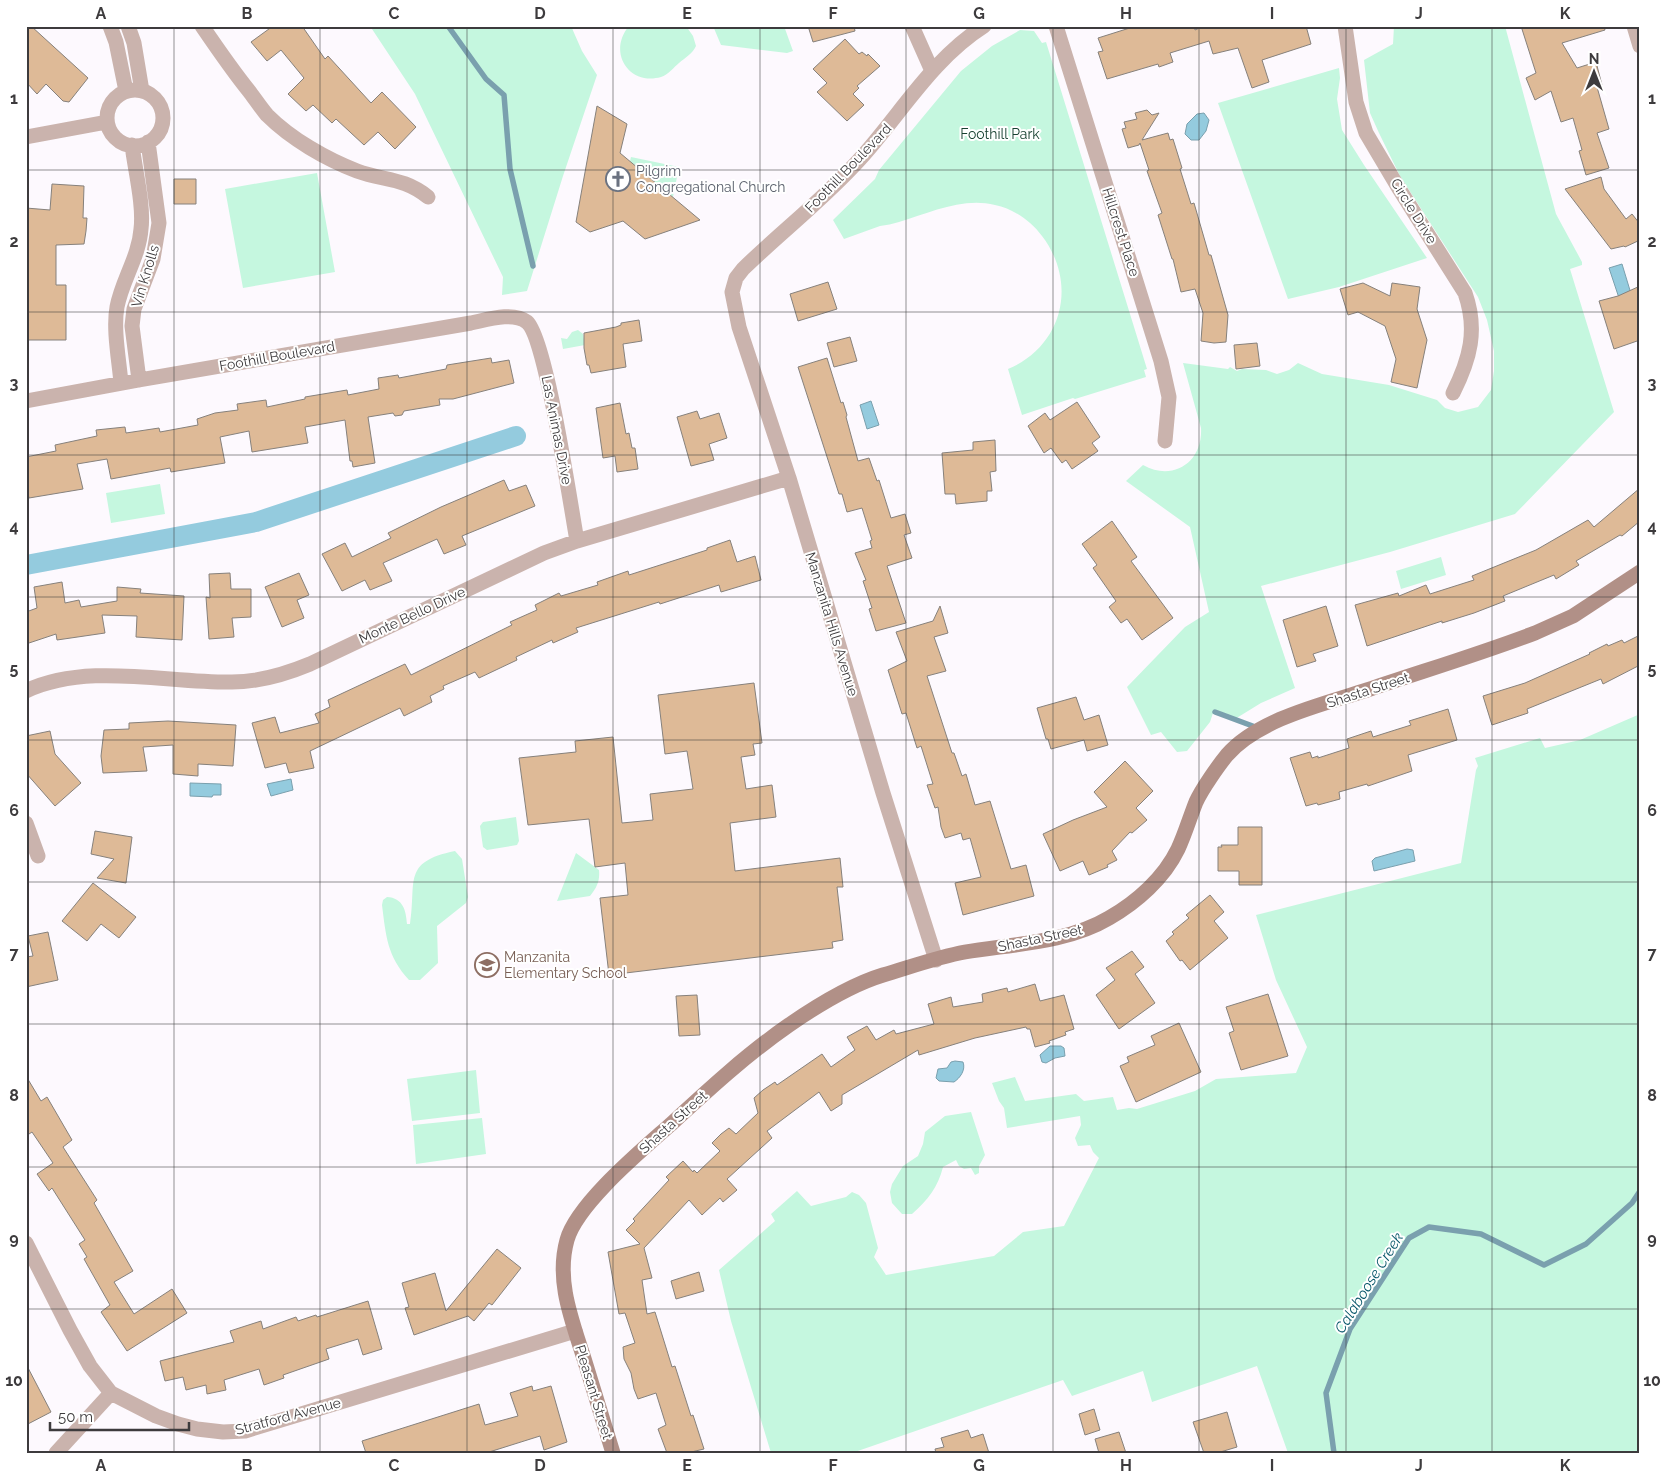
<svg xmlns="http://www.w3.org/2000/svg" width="1666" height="1479" font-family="Raleway,sans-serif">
	<rect width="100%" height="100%" fill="#fdf9fe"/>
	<path fill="#c5f7df" d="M370,26h201l11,25 15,24 -34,101 -36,115 -25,4 1,-18 -88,-183z
		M629,26h57l7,10 3,10c-3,7 -11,12 -17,17 -5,4 -11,12 -18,14 -32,9 -54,-25 -32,-51z
		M713,26h71l9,25 -6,2 -66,-8z
		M1394,26h111l51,188 26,48v3l-12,4 44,143 -99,102 -125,38 -129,34 34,102 -34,15 -26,16 -21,-9 -4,12 -23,29 -10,1 -16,-20 -10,3 -24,-48 58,-60 24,-15 -19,-85 -64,-46 17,-16c30,17 60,-3 58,-37l-18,-65 45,6 2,-2 7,4 5,-2 24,1 11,4 12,-4 9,-7 24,11 67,11 48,15 8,8 13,4 20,-5 13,-17 3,-19v-20l-7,-31 -9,-23 -78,-121 -21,-43 -9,-20 -6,-53 29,-16z
		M1020,30l14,1 8,12 4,-1 101,327 -3,1 2,7 -71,22 -2,-1 -51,17 -14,-46c55,-23 70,-86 34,-133 -11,-15 -28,-27 -47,-31 -33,-8 -65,8 -96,17 -6,2 -13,3 -19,4 -12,4 -24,9 -36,13l-11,-19 42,-41 4,-9 82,-99 31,-25z
		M1339,68l1,10 -3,21 5,31 22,35 63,93 -88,29 -51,12 -70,-196z
		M631,157l48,10 -6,30 -43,-36z
		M317,173l18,99 -92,16 -18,-99z
		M578,330l5,4 2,11 -22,4 -2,-11 6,1 5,-7z
		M160,484l5,30 -54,9 -5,-30z
		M1441,557l5,18 -45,14 -5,-18z
		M1640,714v739h-352l-31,-87 -105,36 -9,-31 -71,25 -9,-16 -211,73h-81l-40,-132 -12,-51 56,-49 -4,-7 26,-23 14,15 35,-9 6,-5 7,3 7,8 12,45 -4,9 12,18 108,-19 29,-24 41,-6 35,-68 -6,-6 -3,-7 -12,1 -3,-8 6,-13 -1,-9 -73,12 -3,-20 -5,-7 -7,-18 23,-6 10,24 51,-7 8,7 29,-4 4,13 12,-2 8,1 58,-18 21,-12 80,-6 11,-26 -31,-67 -20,-65 205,-52 15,-93 2,-4 -3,-8 65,-20 5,10 35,-8z
		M516,817l3,24 -2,4 -30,5 -4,-3 -3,-21 3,-4z
		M455,851l7,8 6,38 -2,6 -29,23 1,37 -18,17h-11c-22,-24 -23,-44 -27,-75l1,-5 4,-3c16,1 19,13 20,27h3c7,-42 -9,-62 45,-73z
		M576,853l23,17c1,11 -2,17 -9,26l-33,5z
		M476,1070l4,43 -68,8 -5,-42z
		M971,1112l14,43 -6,11v7l-4,2 -4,-7 -7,1 -5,-3 -3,-6 -13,7c-5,20 -15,33 -31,47h-10l-10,-11 -2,-11 2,-8 11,-18 15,-10 5,-12 2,-12 20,-16z
		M482,1118l4,36 -70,10 -3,-39z"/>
	<path fill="#94cbde" stroke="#7aa0ae" d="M1204,113l5,7 -3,11 -7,9h-8l-6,-6 2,-10 10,-10z
		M1622,264l10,33 -12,4 -11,-33z
		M871,401l8,24 -12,4 -7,-24z
		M291,779l2,11 -22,6 -4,-12z
		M190,783l31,1v11h-8l-1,2 -22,-1z
		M1407,849l6,1 2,11 -41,10 -2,-10 3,-3z
		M1050,1046h11l3,2 1,8 -10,2 -9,5 -4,-1 -2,-7z
		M955,1061l8,1c3,8 -3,16 -9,20l-15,-1 -3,-3 2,-9 9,-1 4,-6z"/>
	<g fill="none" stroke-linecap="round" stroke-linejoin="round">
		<path stroke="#7aa0ae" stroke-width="5.5" d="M448,26l38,53 18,16 6,74 23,97
			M1215,712l43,16
			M1334,1453l-8,-60 24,-64 59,-91 20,-11 52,7 63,31 42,-21 46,-41 8,-12"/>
		<path stroke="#94cbde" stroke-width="20" d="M26,565l230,-43 260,-86"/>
	</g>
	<path fill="#deba97" stroke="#86817c" d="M26,26h5l57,52 -19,24 -6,-1 -17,-17 -9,10 -11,-12z
		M273,26h29l23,33 3,-3 43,47 11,-11 34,35 -21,22 -17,-17 -14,13 -28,-26 -4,4 -19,-18 -7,6 -18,-17 16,-16 -23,-28 -14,11 -16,-19z
		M808,26h46l1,5 -42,11z
		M1136,26h58l1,4 9,-4h102l5,18 -49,16 7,22 -17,6 -14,-40 -25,6 -4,-13 -39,12 3,9 -14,5 -1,-3 -51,15 -9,-27 5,-1 -5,-13z
		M1521,26h83l1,4 -43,13 15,25 19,-6 6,23 -5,2 12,42 -12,4 12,35 -23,7 -7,-24 3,-1 -9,-32 -12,4 -10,-31 -16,9 -9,-22 10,-5z
		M845,39l14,15 3,-2 5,4 1,-2 12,12 -23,20 2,2 -6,6 11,11 -17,16 -30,-29 10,-9 -14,-14z
		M597,106l30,18 -7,29 80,67 -55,19 -22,-18 -33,11 -14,-10z
		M1147,110l5,5 7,-2 -17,27 26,-7 2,7 3,-1 9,29 -2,1 11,35 3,-1 15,52h2l17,60 -2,27 -12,1 -13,-2 2,-28 -8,-24 -14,3 -8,-33h-1l-14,-44 4,-2 -15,-42 2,-1 -9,-27 -1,2 -11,3 -6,-19 4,-1 -2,-6 13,-3 -2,-6z
		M1601,177l3,12 22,30 6,-5 8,10v16l-15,7 -1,-1 -13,3 -46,-60z
		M174,179h22v25h-22z
		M52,184l32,2 -1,32h4l-1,13 -2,13 -28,1v40h10v55h-38v-96l-2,-1v-35l24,2z
		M828,282l9,27 -39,12 -8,-27z
		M1363,283l27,13 2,-13 28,4 -3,22 10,31 -10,48 -26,-6 5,-23 -11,-33 -27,-14 -10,3 -8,-26z
		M1640,286v54l-26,9 -15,-48 19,-5z
		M639,320l3,21 -19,3 3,23 -35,6 -2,-8h-2l-3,-17v-15l32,-6 5,-2v-2z
		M850,337l7,24 -23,6 -7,-24z
		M1257,343l3,23 -24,3 -2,-24z
		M491,358l1,5 17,-3 5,23 -61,16h-14l1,6 -36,6 -2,4 -7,1 -2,-3 -25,4 7,46 -22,4 -1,-6h-2l-5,-41 -40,7 3,16 -56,9 -3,-21 -29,6 5,26 -54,9 -1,-4 -59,11 -4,-20 -30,5 6,25 -54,9 -3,-13v-28l30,-6 -1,-6 42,-9 -1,-6 29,-3 1,6 33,-5 1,4 38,-7 -1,-6 18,-6 23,-3 -1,-6 29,-4 1,7 38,-8v-2l42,-7 1,5 31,-6 -1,-11 20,-3 1,3 47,-9 1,-4z
		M827,358l14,45 2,-1 4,13 -1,2 12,44 11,-3 8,23 2,-1 12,38 14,-4 6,19 -7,2 8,23 -25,8 19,57 -30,8 -7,-22 3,-1 -9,-27 3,-1 -11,-27 17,-5 -2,-7 2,-1 -10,-32 -15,4 -5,-18h-3l-41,-127z
		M1077,402l23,35 -8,6 6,8 -26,18 -6,-9 -4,3 -11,-15 -7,5 -16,-27 17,-13 5,7z
		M620,403l6,31 3,-1 3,15h3l3,21 -21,3 -2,-16 -12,2 -7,-50z
		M697,411l3,8 19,-6 8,25 -18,6 5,16 -23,6 -14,-49z
		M995,440l1,31 -6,1 2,19h-5v10l-31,3 -1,-10h-10l-3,-41 31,-3v-8z
		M504,480l5,11 17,-6 9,21 -73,30 4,9 -22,9 -7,-15 -54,24 9,18 -22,9 -5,-10 -23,11 -20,-37 23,-11 7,14 39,-19 -3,-5 53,-26z
		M1640,488v33l-18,15 -2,-1 -44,26 3,4 -23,14 -2,-4 -51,21 2,5 -31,12 -32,10v-2l-75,25 -12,-41 43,-12 1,3 27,-11 4,9 44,-14 -2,-4 64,-26 52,-30 6,7z
		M1112,521l25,36 -6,4 42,57 -31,22 -15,-21 -6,4 -12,-16 7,-6 -23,-33 4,-3 -15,-21z
		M730,540l7,22 18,-6 6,24 -40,12 -2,-7 -59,19 -1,-2 -83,26 2,4 -25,11 -1,-3 -36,17 1,3 -38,18 -4,-6 -32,14 1,3 -14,7 2,6 -28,14 -4,-8 -90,43 4,17 -25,5 -3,-10 -21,5 -13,-45 23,-6 5,16 39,-10 -4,-9 15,-7 -2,-7 77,-36 6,11 101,-50 -2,-3 27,-12 -2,-5 24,-12 2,3 37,-11 -1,-3 31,-11 1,4 78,-25v-2z
		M230,573l1,16h20v28l-19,1 2,19 -25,2 -3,-42 4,1 -1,-24z
		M299,573l10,22 -12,5 7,18 -22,9 -17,-40z
		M62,582l3,21 14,-3 2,7 36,-6v-14l24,2 -1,4 44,3 -2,44 -46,-3 1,-21 -35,-1 3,18 -48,7 -1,-6 -30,10v-32l11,-4 -3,-21z
		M940,606l8,27 -14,4 12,34 -19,5 25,77h2l8,23 4,-2 9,31 15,-4 21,68 15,-4 8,31 -71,19 -8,-32 26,-6 -11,-39 -7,2 -2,-7 -16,5 -4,-11 -3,-20 -3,1 -8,-23 6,-1 -12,-38 -4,2 -11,-35 -4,1 -14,-44 19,-9 -11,-29 37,-11z
		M1326,606l12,40 -25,8 3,7 -19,6 -14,-47z
		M1640,635v30l-37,19 -2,-5 -74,30 1,4 -36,12 -9,-29 42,-13 65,-29 -1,-1 18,-9 1,2 14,-6 2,3z
		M754,683l8,60 -9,1 2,11 -14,2 5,32 26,-4 4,32 -46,6 5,48 105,-13 3,29h-6l6,53 -11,2 1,6 -224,27 -9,-77 28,-3 -3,-32 -30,4 -6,-48 -61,6 -9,-67 57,-6 -1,-11 38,-4 9,86 31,-3 -3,-26 43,-5 -6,-38 -22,3 -7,-59z
		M1076,697l8,23 15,-5 9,30 -21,6 -3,-11 -33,9 -3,-10h-2l-9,-31z
		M1448,709l9,31 -49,15 4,16 -44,15 -1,-2 -28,8 1,7 -22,6 -1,-2 -11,3 -16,-48 20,-6 2,6 6,-2v2l31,-10 -2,-9 24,-8 2,6 38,-12 -2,-4z
		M168,721l68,4 -3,41 -35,-2v12l-25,-2v-29l-30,2 4,24 -44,2 -2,-17 3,-26 25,-1v-6z
		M50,731l5,23 26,29 -26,23 -29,-33v-37z
		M1125,761l28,30 -17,17 11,12 -15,13 -2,-1 -18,19 5,9 -10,5 1,2 -19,8 -6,-14 -23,10 -17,-37 30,-14 34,-13 -13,-15z
		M1238,827h24v58h-23v-14h-21v-24h4l-1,-2h17z
		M95,831l37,6 -6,46 -29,-5 17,-19 -23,-5z
		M93,883l43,34 -17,21 -18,-14 -14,17 -25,-20z
		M1210,895l14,17 -10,9 14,17 -38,32 -8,-10 -2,1 -14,-20 8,-7 -2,-2 17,-14 -3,-3z
		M48,932l10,48 -32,7v-30l7,-1 -5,-20z
		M1132,951l12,16 -9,7 20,29 -36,26 -23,-34 19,-15 -9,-12z
		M1035,984l5,17 24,-6 10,34 -9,3 1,3 -17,6 1,2 -15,4 -5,-18h-3l-1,-2 -51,11 -56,17 -1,-5 -76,45v9l-11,7 -12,-19 -52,39 5,7 -45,41 10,11 -14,12 -3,-4 -18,17 -13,-15 -45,48 8,30 -10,2 5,34 8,-2 17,55 3,-1 16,50 2,-1 11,34 -17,4h-20l-9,-24 8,-4 -10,-32 -18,6 -4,-10 -3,-16 -7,-14 -1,-12 12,-4 -10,-30 -6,1 -11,-62 32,-8 -14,-14 9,-9 -2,-2 36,-39 -3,-3 17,-16 10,11 1,-2 3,3 23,-22 -8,-8 9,-9 8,-6 7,6 22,-21 -4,-15 9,-8 12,-8 2,3 45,-31 9,13 24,-17 -8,-13 20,-11 9,14 18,-10 2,4 38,-10 -6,-20 23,-7 2,10 30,-5 -1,-8 25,-6 1,4z
		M1268,994l20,62 -47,14 -12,-37 5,-2 -8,-24z
		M697,995l3,40 -21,1 -3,-40z
		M1179,1023l22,49 -65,30 -16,-36 9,-4 -2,-5 28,-12 -4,-9z
		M26,1076l15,25 6,-4 25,43 -9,7 34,53 -3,3 39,68 -19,11 20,32 38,-25 15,24 -60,38 -26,-39 9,-7 -26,-46 3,-2 -8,-13 6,-4 -33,-52 -3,3 -12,-17 16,-11 -21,-31 -6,4z
		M497,1249l24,19 -29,37 -3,-2 -15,18 -6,-5 -54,19 -9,-27 4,-1 -7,-24 33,-10 11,38z
		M699,1272l5,19 -28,8 -5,-18z
		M368,1301l14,48 -19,6 -5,-16 -32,10 3,10 -46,16 1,3 -20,7 -5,-16 -35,11 2,10 -19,4 -1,-9 -20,5 -3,-13 -18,4 -5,-20 74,-19 -4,-11 31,-10 2,8 33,-12 2,4 18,-6 1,2z
		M26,1364l25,48 -25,13z
		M532,1386l1,5 18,-5 16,56 -23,8 -4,-14 -54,17h-120l-4,-12 117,-37 6,21 33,-9 -8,-23z
		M1094,1409l6,21 -15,5 -6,-21z
		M1227,1412l10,35 -20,6h-13l-11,-31z
		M968,1430l3,8 12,-4 6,19h-53l-1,-4 9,-2 -3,-9z
		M1119,1432l7,21h-27l-4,-14z"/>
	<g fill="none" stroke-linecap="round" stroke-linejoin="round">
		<path stroke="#cab3ad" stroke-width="15" d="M110,26l6,16 10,49
			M128,26l6,17 8,48
			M202,26c15,22 30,44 47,65 6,8 12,17 18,24 24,24 59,44 90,56 27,10 46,6 71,26
			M912,26l20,45
			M1056,26l105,335 8,36 -4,44
			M1345,26l11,76 10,31 32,54 67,106c13,37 5,66 -12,100
			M1634,26l6,20
			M107 118a28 28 0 1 1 56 0a28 28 0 1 1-56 0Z
			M26,137l81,-15
			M139,380l-7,-54 2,-17 19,-50 6,-36 -11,-81
			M121,383c-2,-23 -8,-54 -4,-76 5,-27 22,-50 24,-78 3,-24 -6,-59 -9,-84
			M26,401l113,-21 332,-57c15,-3 42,-12 56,-1 19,16 44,186 50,219
			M26,691c61,-29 141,-8 206,-9 26,0 54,-8 78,-18l234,-111 33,-12 212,-63
			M26,823l12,33
			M936,960l-53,-167 -94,-315 -50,-151 -7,-35 4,-14 7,-9c38,-37 81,-70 117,-110 40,-44 72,-100 124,-133
			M26,1243l44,87 20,36 21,27 45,23 22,8 19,5 26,3 22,-1 330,-100
			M56,1453l55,-60"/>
		<path stroke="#b19087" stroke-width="15" d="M613,1453c-9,-30 -18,-59 -27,-88 -12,-40 -31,-82 -19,-125 10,-36 75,-90 103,-115 38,-35 77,-71 119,-100 29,-20 61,-40 94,-50 27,-8 55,-18 82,-23 48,-8 102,-9 144,-34 28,-16 55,-40 69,-69 7,-15 12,-32 18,-47 6,-13 22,-36 31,-47 31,-36 97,-51 140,-65 56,-19 113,-36 168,-57l38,-17 67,-44"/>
	</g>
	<path fill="none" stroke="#3d3b3d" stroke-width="1" stroke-opacity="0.55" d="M174,26v1427M320,26v1427M467,26v1427M613,26v1427M760,26v1427M906,26v1427M1053,26v1427M1199,26v1427M1346,26v1427M1492,26v1427M26,170h1614M26,312h1614M26,455h1614M26,597h1614M26,740h1614M26,882h1614M26,1024h1614M26,1167h1614M26,1309h1614"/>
	<defs>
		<symbol id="church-ring" viewBox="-11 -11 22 22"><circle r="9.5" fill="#fff" stroke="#6b7280" stroke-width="1.5"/><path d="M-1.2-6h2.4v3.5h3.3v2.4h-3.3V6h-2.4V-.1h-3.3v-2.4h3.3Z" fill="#6b7280"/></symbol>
		<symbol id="school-ring" viewBox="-11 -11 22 22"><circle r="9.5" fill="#fff" stroke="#8d6e63" stroke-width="1.5"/><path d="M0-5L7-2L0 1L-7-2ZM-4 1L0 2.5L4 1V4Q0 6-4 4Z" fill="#8d6e63"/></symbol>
	</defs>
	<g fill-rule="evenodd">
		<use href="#church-ring" x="604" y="165" width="28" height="28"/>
		<use href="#school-ring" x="473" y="951" width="28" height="28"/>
	</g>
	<g text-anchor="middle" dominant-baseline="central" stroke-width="4" stroke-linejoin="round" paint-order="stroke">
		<g font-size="14" fill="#174131" stroke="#fff">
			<text x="1000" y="134">Foothill Park</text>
		</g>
		<g font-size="14" fill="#3d3b3d" stroke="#fff">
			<text transform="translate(848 168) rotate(-46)">Foothill Boulevard</text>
			<text transform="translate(1414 211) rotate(58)">Circle Drive</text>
			<text transform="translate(1121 232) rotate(72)">Hillcrest Place</text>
			<text transform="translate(145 276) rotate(-73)">Vin Knolls</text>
			<text transform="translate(277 356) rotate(-10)">Foothill Boulevard</text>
			<text transform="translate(557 430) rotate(79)">Las Animas Drive</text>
			<text transform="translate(412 615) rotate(-25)">Monte Bello Drive</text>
			<text transform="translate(832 624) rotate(73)">Manzanita Hills Avenue</text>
			<text transform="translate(1368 690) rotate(-18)">Shasta Street</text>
			<text transform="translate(1040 938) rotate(-12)">Shasta Street</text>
			<text transform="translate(673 1122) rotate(-42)">Shasta Street</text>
			<text transform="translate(594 1392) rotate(73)">Pleasant Street</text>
			<text transform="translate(288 1416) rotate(-15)">Stratford Avenue</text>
		</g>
		<g font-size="14" fill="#5b616d" stroke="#fff" text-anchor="start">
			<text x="636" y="171">Pilgrim<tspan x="636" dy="16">Congregational Church</tspan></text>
		</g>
		<g font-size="14" fill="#785e54" stroke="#fff" text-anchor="start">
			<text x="504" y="957">Manzanita<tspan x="504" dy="16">Elementary School</tspan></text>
		</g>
		<g font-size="15" font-style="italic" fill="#065669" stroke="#fff">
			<text transform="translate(1369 1283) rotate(-58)">Calaboose Creek</text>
		</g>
	</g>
	<rect width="1666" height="1479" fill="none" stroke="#ffffff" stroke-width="55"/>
	<g transform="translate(1594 72)" stroke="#ffffff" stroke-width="4" paint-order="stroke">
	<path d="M0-4L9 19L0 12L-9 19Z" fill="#3d3b3d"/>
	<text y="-8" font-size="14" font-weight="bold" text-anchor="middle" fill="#3d3b3d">N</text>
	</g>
	<path d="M50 1422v8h139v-8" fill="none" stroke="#3d3b3d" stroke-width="2.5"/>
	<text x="58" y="1422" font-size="15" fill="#3d3b3d" stroke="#ffffff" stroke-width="4" paint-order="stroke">50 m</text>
	<rect x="28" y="28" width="1610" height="1424" fill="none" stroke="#3d3b3d" stroke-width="2"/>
	<g font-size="16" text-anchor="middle" font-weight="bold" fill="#3d3b3d">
		<text x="101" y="19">A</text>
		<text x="247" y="19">B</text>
		<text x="394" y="19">C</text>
		<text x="540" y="19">D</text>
		<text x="687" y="19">E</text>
		<text x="833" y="19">F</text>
		<text x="979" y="19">G</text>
		<text x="1126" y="19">H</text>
		<text x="1272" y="19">I</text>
		<text x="1419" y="19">J</text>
		<text x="1565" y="19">K</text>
		<text x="14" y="104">1</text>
		<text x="1652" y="104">1</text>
		<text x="14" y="247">2</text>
		<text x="1652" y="247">2</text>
		<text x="14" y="389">3</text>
		<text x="1652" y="389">3</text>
		<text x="14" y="532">4</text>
		<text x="1652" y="532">4</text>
		<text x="14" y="674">5</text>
		<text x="1652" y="674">5</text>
		<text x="14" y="816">6</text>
		<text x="1652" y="816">6</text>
		<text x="14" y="959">7</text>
		<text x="1652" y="959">7</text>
		<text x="14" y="1101">8</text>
		<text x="1652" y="1101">8</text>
		<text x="14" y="1244">9</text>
		<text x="1652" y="1244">9</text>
		<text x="14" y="1386">10</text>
		<text x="1652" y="1386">10</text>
		<text x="101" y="1471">A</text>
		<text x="247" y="1471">B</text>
		<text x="394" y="1471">C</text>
		<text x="540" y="1471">D</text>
		<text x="687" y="1471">E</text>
		<text x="833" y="1471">F</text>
		<text x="979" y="1471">G</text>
		<text x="1126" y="1471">H</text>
		<text x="1272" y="1471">I</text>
		<text x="1419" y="1471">J</text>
		<text x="1565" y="1471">K</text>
	</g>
</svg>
